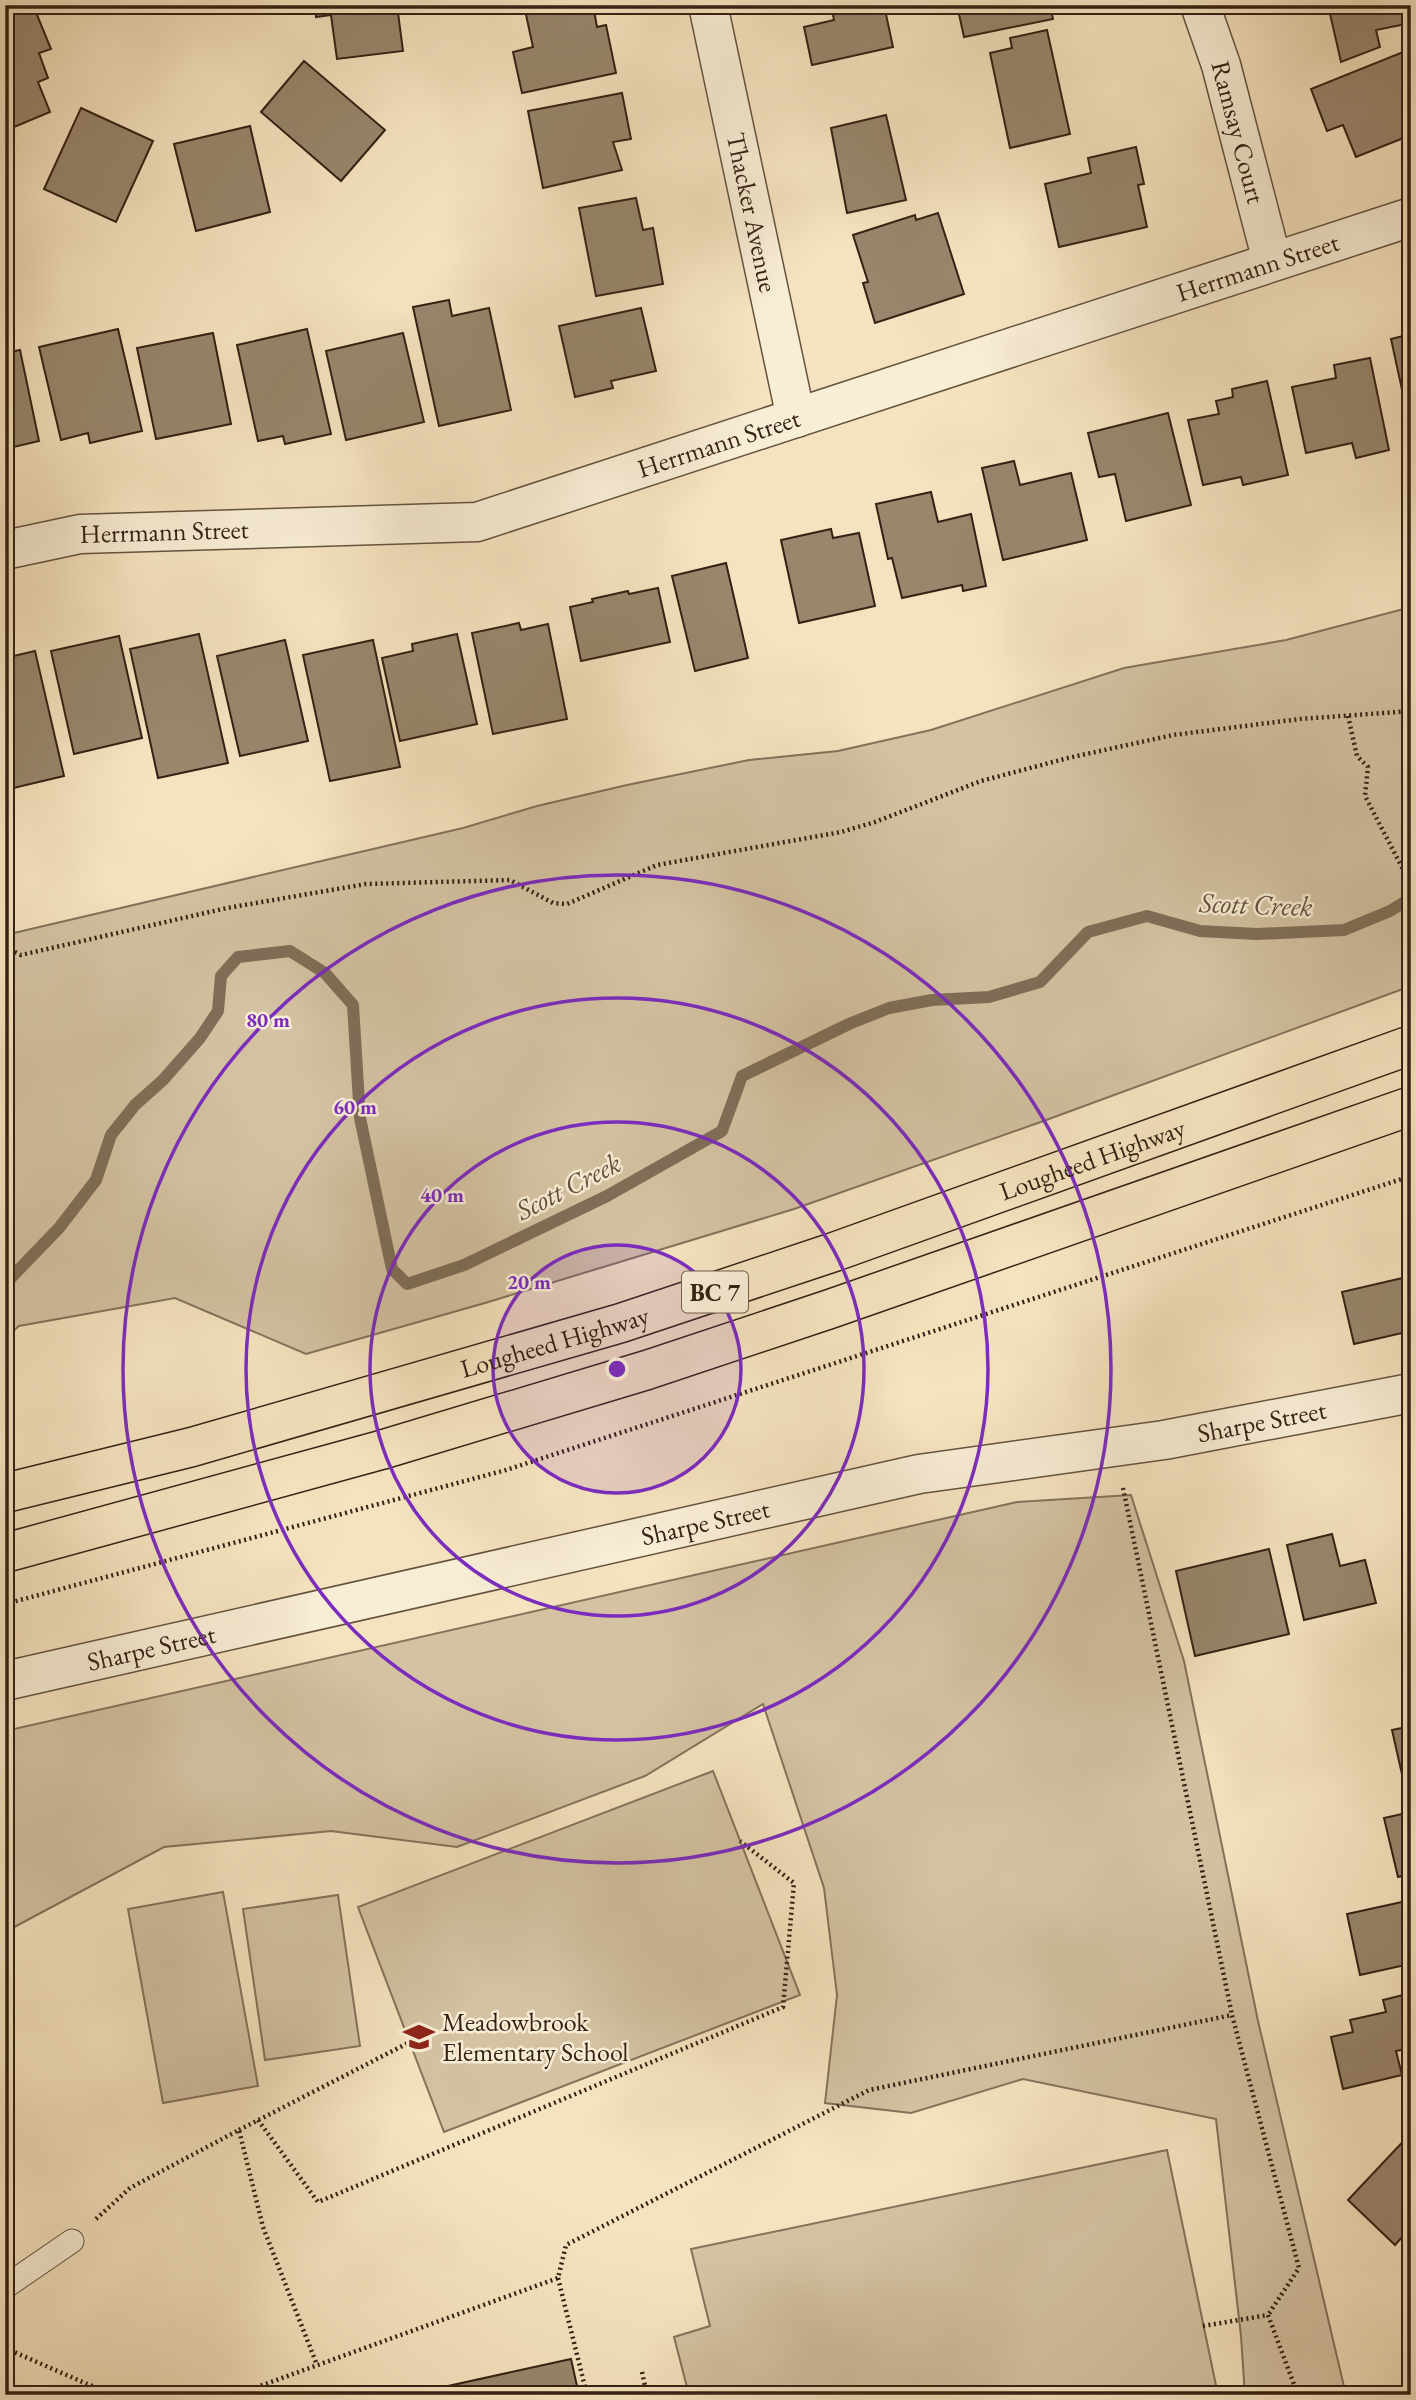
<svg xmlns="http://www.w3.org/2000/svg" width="1416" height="2400" font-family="'EB Garamond',serif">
	<rect width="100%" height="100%" fill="#f5e3bf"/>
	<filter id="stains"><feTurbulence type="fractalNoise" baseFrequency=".00286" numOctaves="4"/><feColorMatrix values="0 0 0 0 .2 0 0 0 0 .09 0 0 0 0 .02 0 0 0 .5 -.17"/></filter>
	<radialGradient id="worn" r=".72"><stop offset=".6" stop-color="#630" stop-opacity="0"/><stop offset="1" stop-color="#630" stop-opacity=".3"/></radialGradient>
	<path fill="#d4c2a2" stroke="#84725b" stroke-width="2" d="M1411,607v379l-373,137 -244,86 -309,94 -179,51 -131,-56 -156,28 -14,12v-403l458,-107 74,-22 90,-21 122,-25 89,-9 93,-21 193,-62 162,-28z
		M1131,1495l53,166 74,360 88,374h-101l-4,-59 -25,-217 -193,-40 -112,34 -86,-10 12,-108 -13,-107 -61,-184 -118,72 -188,71 -126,-16 -167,16 -159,85v-201l1012,-229z
		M713,1771l87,224 -356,137 -86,-225z
		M223,1892l35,194 -95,17 -35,-194z
		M338,1895l22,151 -95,14 -22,-151z
		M1167,2150l51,245h-529l-15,-58 36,-11 -19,-77z"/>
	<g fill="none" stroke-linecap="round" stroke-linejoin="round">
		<path stroke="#806e58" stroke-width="12" d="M5,1284l54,-56 37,-48 15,-45 24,-30 28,-25 37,-42 18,-27 3,-35 17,-19 52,-6 35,22 28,32 7,113 32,151 15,15 57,-19 143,-69 115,-65 20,-55 107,-52 40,-16 43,-8 57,-3 51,-15 48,-50 59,-16 53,15 57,3 87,-4 46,-19 21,-13"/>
	</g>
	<path fill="#98866d" stroke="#342114" stroke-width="2" d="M29,5h4l18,44 -12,4 9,25 -10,4 12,30 -43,18 -2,-115z
		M315,5h82l6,46 -66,8 -6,-44 -15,2z
		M548,5h45l4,22 9,-2 10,48 -94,20 -9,-41 20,-5 -8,-37z
		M831,5h53l9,42 -81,18 -8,-38 30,-7z
		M957,5h93l3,14 -89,18z
		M1328,5h79l4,18 -35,7 4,17 -39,15z
		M1047,30l23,104 -60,14 -20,-95 22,-5 -2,-10z
		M1403,52l8,19v64l-55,22 -13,-32 -16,6 -16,-42z
		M304,61l81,69 -44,51 -80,-69z
		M622,93l9,46 -18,3 9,28 -79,18 -15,-77z
		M81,108l72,33 -37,81 -72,-33z
		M886,115l20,85 -59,13 -16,-85z
		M250,126l20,86 -74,19 -22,-87z
		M1136,147l8,37 -6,1 9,42 -88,20 -14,-63 46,-11 -3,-15z
		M636,198l7,32 10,-2 10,56 -67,12 -17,-88z
		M938,213l26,81 -89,29 -12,-40 5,-1 -15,-47 62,-20 1,5z
		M449,300l3,16 37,-8 22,102 -72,16 -26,-119z
		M641,308l15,63 -45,10 2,7 -38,9 -16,-71z
		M118,329l24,102 -52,12 -2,-10 -27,7 -22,-93z
		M307,329l24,105 -46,10 -2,-8 -25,5 -21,-96z
		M213,333l18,91 -75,15 -19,-91z
		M403,333l21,89 -78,18 -20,-89z
		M1411,334v64l-7,1 -13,-60z
		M20,350l19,91 -34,8v-96z
		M1370,358l19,92 -33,8 -4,-15 -46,10 -14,-66 44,-9 -2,-13z
		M1267,381l21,94 -45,10 -2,-8 -38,8 -15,-65 31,-6 -3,-13 17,-4 -1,-8z
		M1168,413l23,92 -65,16 -11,-47 -16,3 -11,-44z
		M1014,461l6,24 51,-12 16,67 -84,20 -21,-92z
		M931,492l7,30 33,-8 15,72 -23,5 -1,-6 -60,13 -10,-40 -4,1 -12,-55z
		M831,529l2,9 26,-5 16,73 -76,17 -18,-83z
		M726,563l22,95 -53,13 -23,-95z
		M658,588l12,54 -89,19 -11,-54 23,-5 -1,-3 36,-8 1,3z
		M519,623l2,7 27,-6 19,95 -74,15 -21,-101z
		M199,634l29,129 -70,15 -28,-129z
		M457,634l20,90 -77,17 -18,-83 31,-7 -1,-7z
		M119,636l23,102 -68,16 -23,-103z
		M285,640l23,101 -68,15 -23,-100z
		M373,640l27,127 -70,14 -27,-126z
		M35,651l29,125 -59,14v-132z
		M1411,1276v55l-57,13 -12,-52z
		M1332,1534l8,32 25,-6 11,43 -72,17 -17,-75z
		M1269,1549l20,85 -94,22 -19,-85z
		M1411,1726v65l-5,1 -14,-62z
		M1411,1812v62l-13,3 -14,-59z
		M1411,1900l-1,64 -50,11 -13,-61z
		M1411,1993v55l-15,3 6,24 -59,14 -12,-52 22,-5 -3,-12 36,-8 -3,-12z
		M1411,2133v94l-16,18 -47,-45z
		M571,2359l8,36h-172z"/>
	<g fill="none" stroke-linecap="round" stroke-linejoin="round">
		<defs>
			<path id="lane" d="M5,2287l67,-46"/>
			<g id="street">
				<path id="s1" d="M708,5l88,413"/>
				<path id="s2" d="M1200,5l21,60 51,196"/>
				<path id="s3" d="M5,550l75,-16 397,-12 934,-305"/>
				<path id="s4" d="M5,1681l914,-207 245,-34 247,-47"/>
			</g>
			<g id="primary">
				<path id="s5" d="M5,1493l187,-46 429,-124 213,-71 577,-207"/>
				<path d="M5,1553l376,-103 266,-80 183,-61 581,-203"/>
			</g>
		</defs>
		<use href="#lane" stroke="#64523f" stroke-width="25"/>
		<use href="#street" stroke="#64523f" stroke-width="41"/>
		<use href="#primary" stroke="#342114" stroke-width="41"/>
		<path stroke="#342114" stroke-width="4.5" stroke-dasharray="2 3.5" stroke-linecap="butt" d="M1348,716l9,40 11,11 -3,29 42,81
			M5,947l16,8 206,-47 139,-24 144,-4 43,23 14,1 90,-39 184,-33 34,-10 106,-41 87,-23 105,-23 127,-16 111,-8
			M1123,1488l109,527
			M5,1604l501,-134 905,-294
			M258,2120l60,82 465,-195 11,-124 -54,-42
			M239,2130l171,-88
			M96,2219l34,-31 109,-58 24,97 54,138
			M558,2278l29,117
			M1203,2326l65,-11 30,80
			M5,2348l82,36 32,11
			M642,2372l5,23
			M235,2395l323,-117 8,-33 303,-155 363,-75 67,253 -31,47"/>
		<use href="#lane" stroke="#f8edd5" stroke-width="23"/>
		<use href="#street" stroke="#f8edd5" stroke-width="38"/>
		<use href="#primary" stroke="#f5e3bf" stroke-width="38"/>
	</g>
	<circle cx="617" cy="1369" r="124" fill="#7b2cbf" fill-opacity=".12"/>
	<g fill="none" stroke="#7b2cbf" stroke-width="3.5">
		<circle cx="617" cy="1369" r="124"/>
		<circle cx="617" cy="1369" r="247"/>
		<circle cx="617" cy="1369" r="371"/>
		<circle cx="617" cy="1369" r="494"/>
	</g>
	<defs>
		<symbol id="school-bare" viewBox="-9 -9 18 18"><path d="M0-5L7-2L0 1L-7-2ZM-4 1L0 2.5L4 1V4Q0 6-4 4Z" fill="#8f2418" stroke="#f8edd5" stroke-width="2.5" paint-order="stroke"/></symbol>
	</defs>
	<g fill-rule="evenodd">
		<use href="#school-bare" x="397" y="2015" width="44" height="44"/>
	</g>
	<g text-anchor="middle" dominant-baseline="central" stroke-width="5" stroke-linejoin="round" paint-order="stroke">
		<rect fill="#f8edd5" stroke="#6f5e4e" stroke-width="2" x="682" y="1271.5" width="66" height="41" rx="5"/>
		<g font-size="24" font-weight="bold" fill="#342114">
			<text x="715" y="1292">BC 7</text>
		</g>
		<g font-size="26" fill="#342114" stroke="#f8edd5">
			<text stroke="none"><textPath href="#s2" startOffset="133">Ramsay Court</textPath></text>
			<text stroke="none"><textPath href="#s1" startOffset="212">Thacker Avenue</textPath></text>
			<text stroke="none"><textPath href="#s3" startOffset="1295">Herrmann Street</textPath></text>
			<text stroke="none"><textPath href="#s3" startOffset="728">Herrmann Street</textPath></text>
			<text stroke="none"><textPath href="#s3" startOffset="161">Herrmann Street</textPath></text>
			<text stroke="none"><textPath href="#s5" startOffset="1138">Lougheed Highway</textPath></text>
			<text stroke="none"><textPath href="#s5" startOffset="570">Lougheed Highway</textPath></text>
			<text stroke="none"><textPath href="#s4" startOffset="1284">Sharpe Street</textPath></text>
			<text stroke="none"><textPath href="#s4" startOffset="718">Sharpe Street</textPath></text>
			<text stroke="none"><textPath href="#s4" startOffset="150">Sharpe Street</textPath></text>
		</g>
		<g font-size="26" fill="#342114" stroke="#f8edd5" text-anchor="start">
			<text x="442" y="2022">Meadowbrook<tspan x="442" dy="30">Elementary School</tspan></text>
		</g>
		<g font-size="28" font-style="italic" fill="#604e3c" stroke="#f8edd5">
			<text transform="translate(1256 904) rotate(2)">Scott Creek</text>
			<text transform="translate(568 1186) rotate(-27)">Scott Creek</text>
		</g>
	</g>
	<circle cx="617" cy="1369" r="10" fill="#7b2cbf" stroke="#f8edd5" stroke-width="3.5"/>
	<g font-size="21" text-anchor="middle" font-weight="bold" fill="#7b2cbf" stroke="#f8edd5" stroke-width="5" stroke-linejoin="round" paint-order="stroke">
		<text x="268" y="1027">80 m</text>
		<text x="355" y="1114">60 m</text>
		<text x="442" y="1202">40 m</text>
		<text x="529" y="1289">20 m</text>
	</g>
	<rect width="1416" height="2400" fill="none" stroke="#f5e3bf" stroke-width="28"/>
	<rect x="7" y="7" width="1402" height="2386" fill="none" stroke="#342114" stroke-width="3.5"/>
	<rect x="14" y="14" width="1388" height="2372" fill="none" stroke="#342114" stroke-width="2"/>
	<rect width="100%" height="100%" filter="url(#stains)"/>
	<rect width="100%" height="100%" fill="url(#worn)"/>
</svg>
